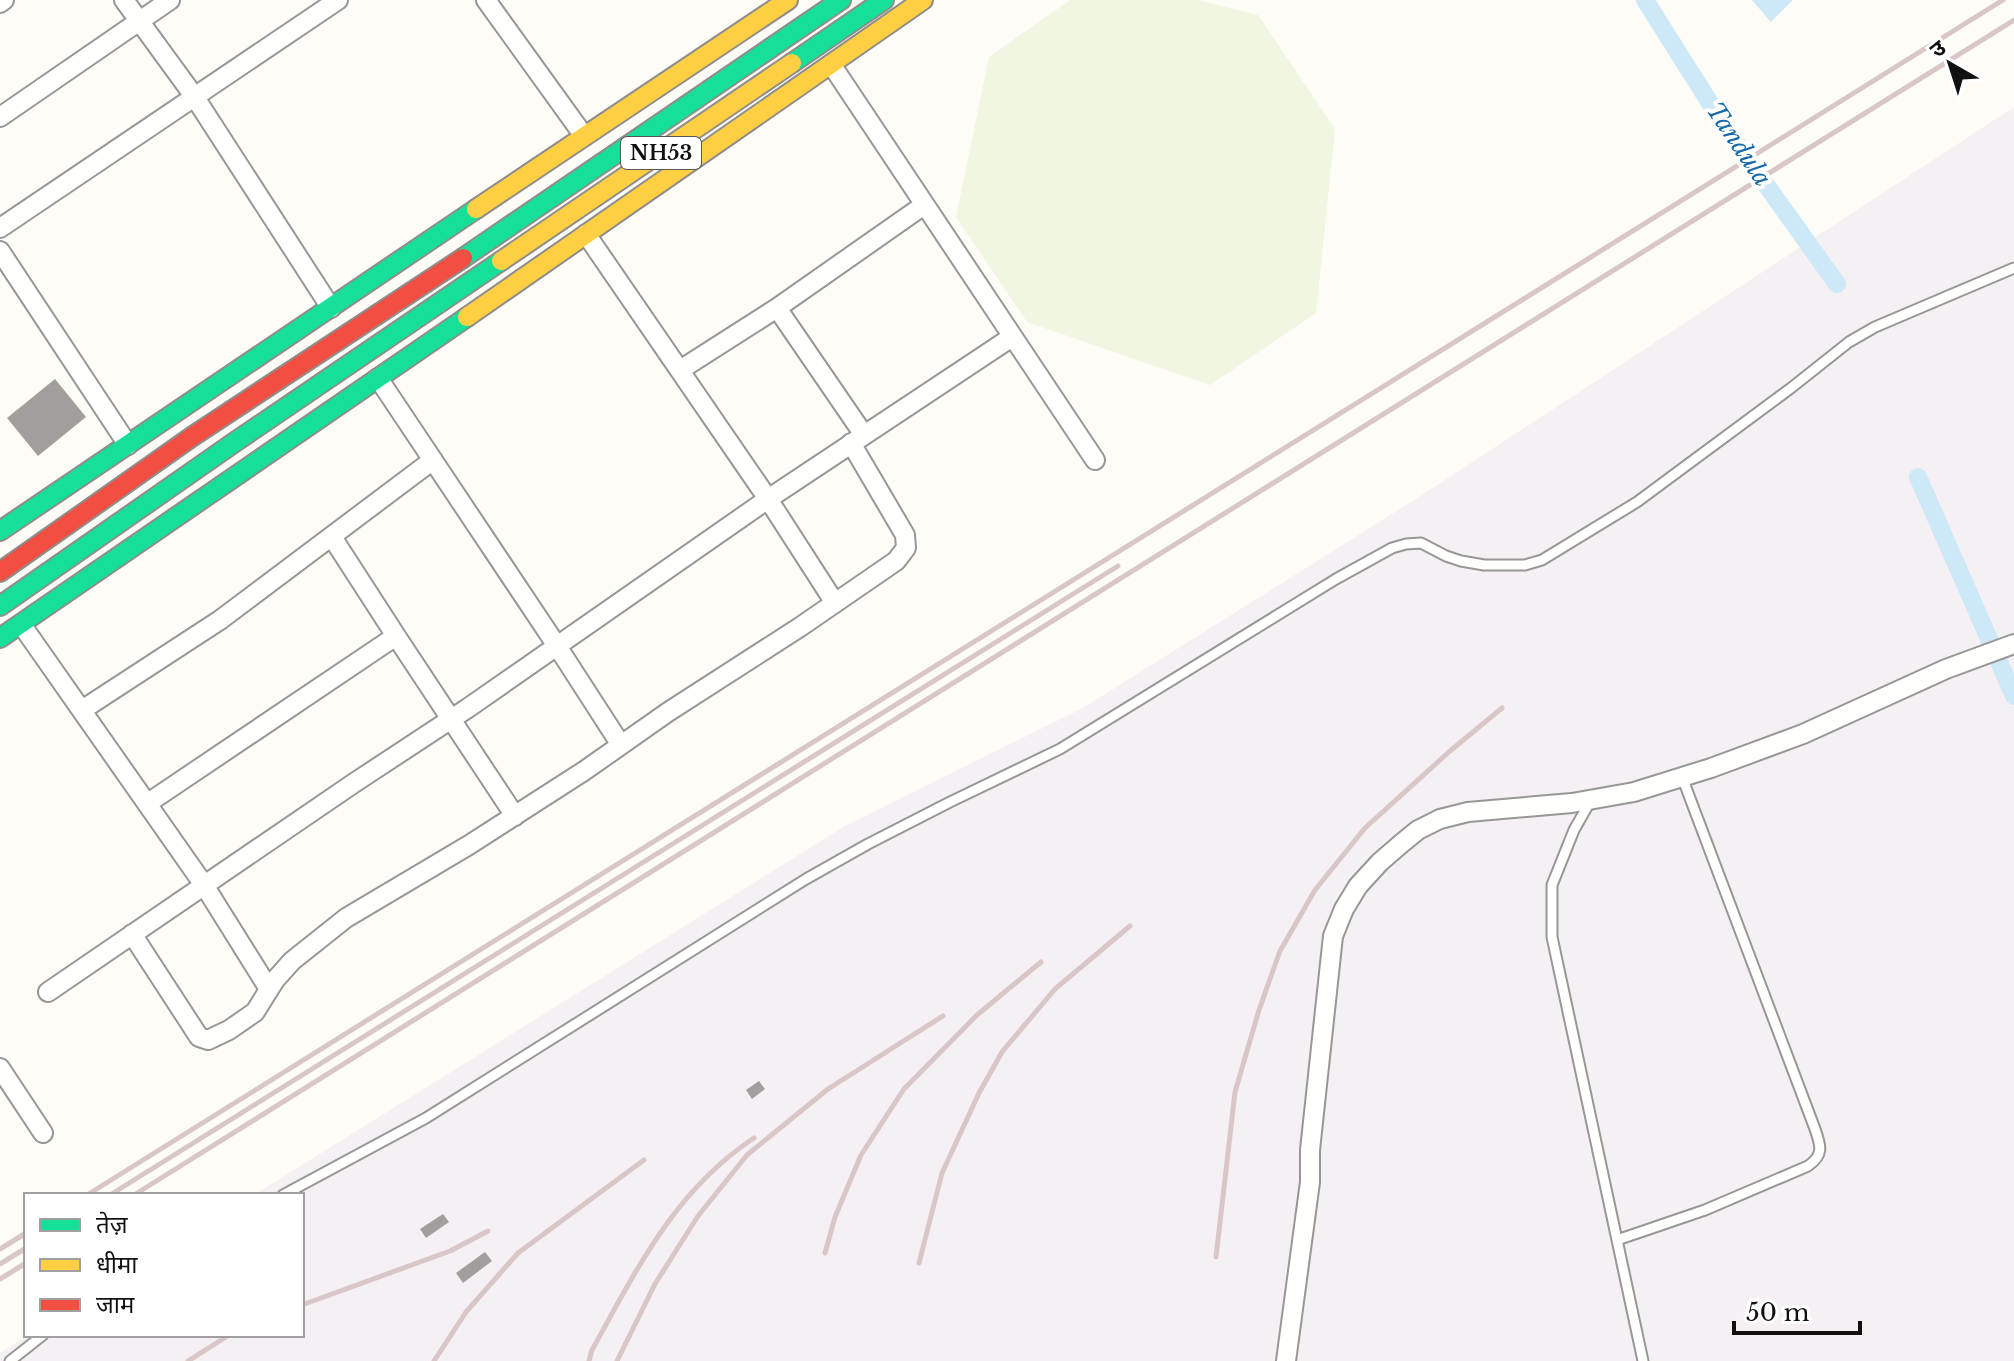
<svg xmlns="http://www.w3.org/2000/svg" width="2014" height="1361" font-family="'Libre Baskerville','Noto Sans Devanagari',serif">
	<rect width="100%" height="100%" fill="#fdfcf7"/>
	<path fill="#f5f0f3" d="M2014,107v1254h-2014v-8l29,-18h273v-140h-48l591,-369 238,-118 336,-211z"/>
	<path fill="#f0f6e1" d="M1070,0h128l60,15 77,114 -19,184 -106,72 -183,-63 -71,-105 33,-160z"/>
	<path fill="#cde8f7" d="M1752,0h41l-22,22z"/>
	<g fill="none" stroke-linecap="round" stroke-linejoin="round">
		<path stroke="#cde8f7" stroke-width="18" d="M1645,0l82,130 110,154
			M1918,477l96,219"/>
	</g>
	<path fill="#a19f9c" d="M55,379l31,38 -48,39 -31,-38z
		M759,1081l6,8 -13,10 -6,-9z
		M443,1214l6,8 -23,16 -6,-9z
		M485,1252l7,9 -29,22 -7,-10z"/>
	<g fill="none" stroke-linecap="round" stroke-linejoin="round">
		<defs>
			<path id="lane" d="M1591,800l-17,30 -22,55v52l91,424
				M283,1195l143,-77 380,-239 62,-35 82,-42 110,-53 276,-170 56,-31 14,-4 15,-1 25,13 15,5 23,4h41l17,-5 95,-58 154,-114 58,-46 26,-15 139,-59
				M1617,1240l88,-30 103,-44c16,-11 13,-20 7,-37l-133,-352
				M10,1361l33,-26"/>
			<path id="street" d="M124,0l70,96 137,212
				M486,0l98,136
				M0,3l4,-3
				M831,64l264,396
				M0,117l170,-117
				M0,228l338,-228
				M586,234l182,265 67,104
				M0,251l128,194
				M777,308l87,127
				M680,370l97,-62 147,-103
				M378,378l179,268 64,99
				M332,537l64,99 119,180
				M21,624l183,261 65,104
				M82,710l138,-90 213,-160
				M148,803l248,-167
				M132,934l67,103 9,3 21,-10 26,-18 20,-32 17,-19 54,-43 123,-73 115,-74 84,-59 132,-85 96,-66 10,-13 -1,-13 -54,-92
				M48,992l306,-209 114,-75 300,-209 244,-162
				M0,1068l43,65
				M1286,1361l24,-179v-32l23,-214 11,-27 14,-23 22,-24 22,-19 16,-13 22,-11 28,-7 104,-9 62,-11 77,-24 92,-34 143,-65 68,-25"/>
			<path id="fast" d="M792,63l92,-63
				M463,258l378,-258
				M0,531l476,-322
				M0,606l232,-162 269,-183
				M0,638l467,-321"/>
			<path id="slow" d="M476,209l312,-209
				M501,261l291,-198
				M467,317l456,-317"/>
			<path id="jam" d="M0,572l193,-136 270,-178"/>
		</defs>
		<use href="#lane" stroke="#979795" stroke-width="13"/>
		<use href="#street" stroke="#979795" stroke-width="22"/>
		<use href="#fast" stroke="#8e8d8b" stroke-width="22"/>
		<use href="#slow" stroke="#8e8d8b" stroke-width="22"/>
		<use href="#jam" stroke="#8e8d8b" stroke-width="22"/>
		<use href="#lane" stroke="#fffffe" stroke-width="9"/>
		<use href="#street" stroke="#fffffe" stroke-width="18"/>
		<use href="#fast" stroke="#16e098" stroke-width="18"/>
		<use href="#slow" stroke="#ffcf43" stroke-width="18"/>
		<use href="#jam" stroke="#f24e42" stroke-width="18"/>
		<path stroke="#d9c6c7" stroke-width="5" d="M87,1195l1916,-1195
			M110,1195l1008,-629
			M134,1195l1880,-1175
			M0,1249l26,-16
			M825,1253l10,-36 26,-62 43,-66 73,-74 64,-53
			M1216,1257l19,-165 24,-82 21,-59 35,-61 50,-62 85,-77 52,-43
			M919,1263l23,-90 37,-80 23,-41 53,-63 75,-63
			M0,1264l26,-16
			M0,1279l26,-16
			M302,1305l148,-54 38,-20
			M188,1361l41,-26
			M434,1361l32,-49 52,-59 126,-93
			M589,1361l3,-11c45,-81 83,-160 162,-212
			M617,1361l38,-77 43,-68 49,-61 81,-66 115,-73"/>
	</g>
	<g text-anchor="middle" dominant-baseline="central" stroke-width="8" stroke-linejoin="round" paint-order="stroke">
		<rect fill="#fff" stroke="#585858" stroke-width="2" x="621" y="137" width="80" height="32" rx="6"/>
		<g font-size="20" font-weight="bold" fill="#111">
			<text x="661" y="153">NH53</text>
		</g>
		<g font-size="24" font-style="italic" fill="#1768a6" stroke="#fff">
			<text transform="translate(1739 144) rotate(56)">Tandula</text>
		</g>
	</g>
	<rect x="24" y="1193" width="280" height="144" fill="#ffffff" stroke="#a0a0a0" stroke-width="2"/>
	<rect x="40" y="1219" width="40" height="12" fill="#16e098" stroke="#a0a0a0" stroke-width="2"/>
	<text x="96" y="1233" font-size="24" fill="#111111">तेज़</text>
	<rect x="40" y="1259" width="40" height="12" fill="#ffcf43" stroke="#a0a0a0" stroke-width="2"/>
	<text x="96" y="1273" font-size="24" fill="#111111">धीमा</text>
	<rect x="40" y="1299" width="40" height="12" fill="#f24e42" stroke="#a0a0a0" stroke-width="2"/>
	<text x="96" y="1313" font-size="24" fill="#111111">जाम</text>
	<g transform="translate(1950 64) rotate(321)" stroke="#ffffff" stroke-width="6" paint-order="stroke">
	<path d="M0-6L14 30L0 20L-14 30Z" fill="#111111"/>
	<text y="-12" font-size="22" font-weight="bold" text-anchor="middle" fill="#111111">उ</text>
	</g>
	<path d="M1734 1321v12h126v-12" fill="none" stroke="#111111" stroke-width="4"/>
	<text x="1746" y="1321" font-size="24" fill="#111111" stroke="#ffffff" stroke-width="6" paint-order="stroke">50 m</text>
</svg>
